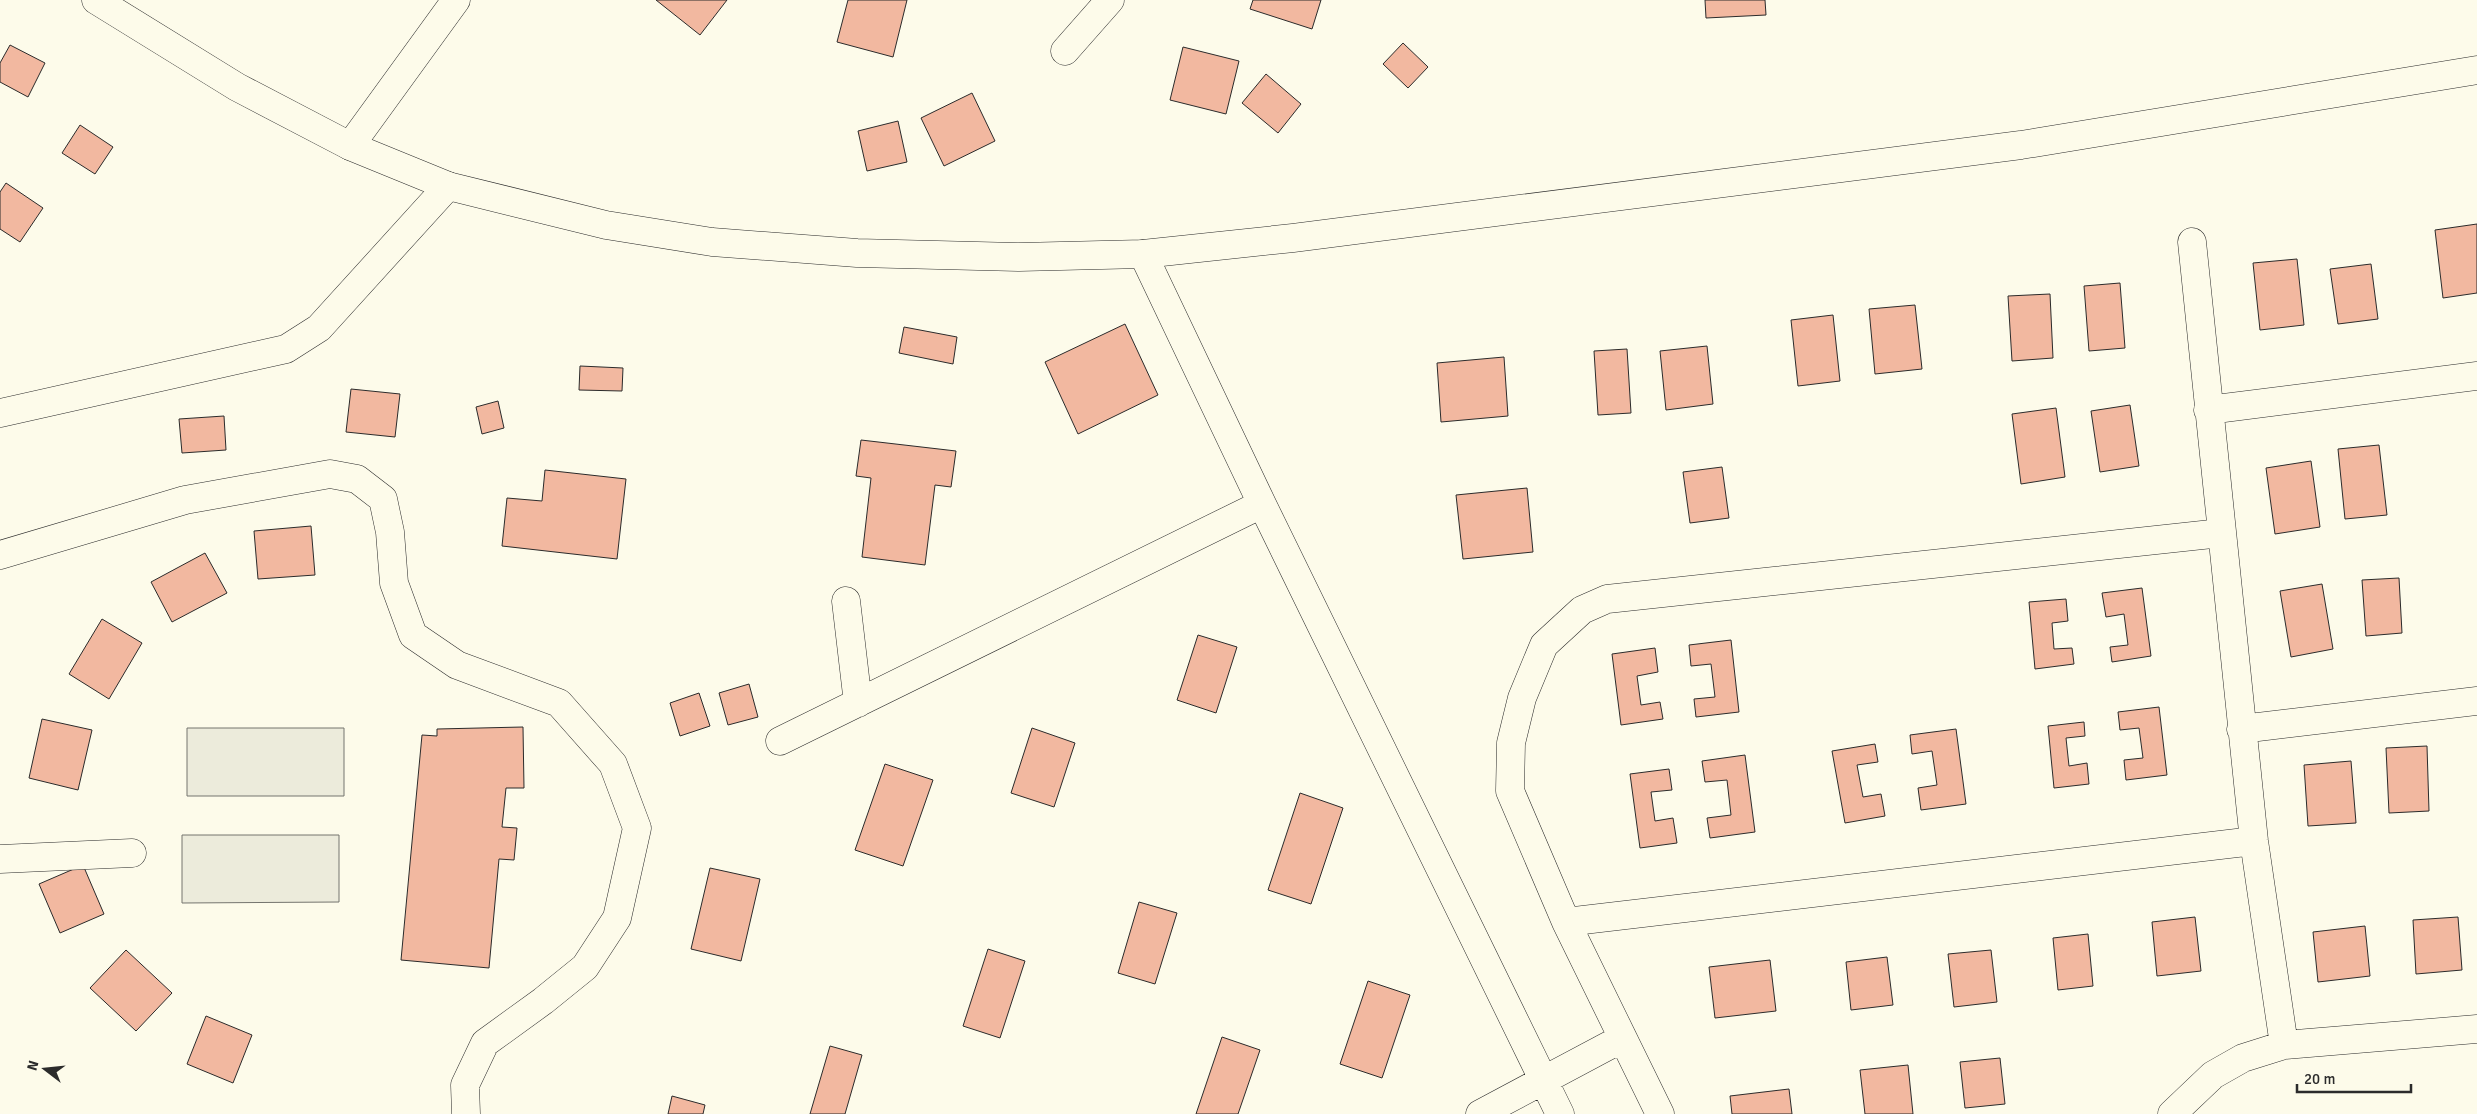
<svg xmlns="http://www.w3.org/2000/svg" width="2477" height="1114" font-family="Signika,sans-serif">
	<rect width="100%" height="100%" fill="#fdfbea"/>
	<path fill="#ecebdb" stroke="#74746e" d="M187,728h157v68h-157z
		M182,835h157v67l-157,1z"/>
	<path fill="#f2b8a0" stroke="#2b2b2b" d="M656,0h71l-27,35z
		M848,0h59l-14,57 -56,-15z
		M1253,0h68l-9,29 -62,-20z
		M1705,0h60l1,15 -60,3z
		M1403,43l25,24 -20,21 -25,-24z
		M10,45l35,18 -17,34 -28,-15v-19z
		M1183,47l56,14 -13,53 -56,-14z
		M1266,74l35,30 -23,29 -36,-30z
		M972,93l23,48 -51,25 -23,-48z
		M898,121l9,41 -40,9 -9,-40z
		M80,125l33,22 -18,27 -33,-21z
		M6,183l37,25 -23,34 -20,-13v-37z
		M2477,224v69l-34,5 -8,-68z
		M2297,259l7,66 -44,5 -7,-67z
		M2371,264l7,55 -40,5 -8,-55z
		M2120,283l5,65 -36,3 -5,-65z
		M2050,294l3,64 -41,3 -4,-65z
		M1915,305l7,64 -47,5 -6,-65z
		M1833,315l7,66 -42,5 -7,-66z
		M1125,324l33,71 -80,39 -33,-72z
		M904,327l53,10 -4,27 -54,-11z
		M1707,346l6,58 -47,6 -6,-59z
		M1627,349l4,64 -33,2 -4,-64z
		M1504,357l4,59 -67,6 -4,-59z
		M580,366l43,2 -1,23 -43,-1z
		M351,389l49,5 -5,43 -49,-5z
		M498,401l6,27 -22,6 -6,-27z
		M2130,405l9,61 -39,6 -9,-61z
		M2056,408l9,69 -44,7 -9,-70z
		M224,416l2,34 -44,3 -3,-34z
		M861,440l95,11 -5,36 -16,-2 -10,80 -63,-8 9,-79 -15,-2z
		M2379,445l8,70 -42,4 -7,-70z
		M2311,461l9,66 -45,7 -9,-66z
		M1722,467l7,51 -39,5 -7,-51z
		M545,470l81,9 -9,80 -115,-13 5,-48 35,3z
		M1527,488l6,64 -70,7 -7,-64z
		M311,526l4,49 -57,4 -4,-48z
		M205,553l22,40 -55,29 -21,-40z
		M2399,578l3,55 -36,3 -4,-56z
		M2322,584l11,65 -42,8 -11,-66z
		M2142,588l9,68 -39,6 -2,-15 18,-2 -4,-31 -18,3 -4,-24z
		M2066,599l2,22 -16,2 2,26 18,-1 2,16 -39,5 -6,-67z
		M102,619l40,24 -33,56 -40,-25z
		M1198,635l39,12 -21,66 -39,-13z
		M1731,640l8,72 -43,5 -2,-18 21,-2 -4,-33 -20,2 -2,-21z
		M1655,648l3,24 -21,4 4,29 19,-3 3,17 -42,6 -9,-71z
		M749,684l9,33 -30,8 -9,-32z
		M699,693l11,33 -30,10 -10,-33z
		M2159,707l8,68 -41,5 -2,-20 19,-2 -4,-30 -19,2 -2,-18z
		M42,719l50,11 -14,60 -49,-12z
		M2084,722l1,14 -19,2 3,28 18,-3 2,21 -35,4 -6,-62z
		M523,727l1,61h-18l-4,39 15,1 -3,32 -15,-1 -10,109 -88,-8 21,-225 15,1v-7z
		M1032,728l43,15 -21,64 -43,-14z
		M1956,729l10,75 -45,6 -3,-22 19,-3 -5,-34 -20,3 -2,-19z
		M1875,744l3,18 -21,3 6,32 18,-3 4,22 -40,7 -13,-72z
		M2427,746l2,65 -40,2 -3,-65z
		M1745,755l10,77 -45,6 -3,-20 24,-3 -4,-35 -22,2 -3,-21z
		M2351,761l5,62 -48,3 -4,-61z
		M885,764l48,16 -30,86 -48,-16z
		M1669,769l3,21 -21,2 4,29 18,-3 4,25 -37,5 -10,-74z
		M1300,793l43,15 -32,96 -43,-14z
		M83,865l21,49 -44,19 -21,-49z
		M710,868l50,11 -19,82 -50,-12z
		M1139,902l38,11 -22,71 -37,-11z
		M2195,917l6,54 -44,5 -5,-54z
		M2458,917l4,53 -46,4 -3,-54z
		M2365,926l5,50 -52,6 -5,-50z
		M2088,934l5,52 -35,4 -5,-52z
		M988,949l37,12 -25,77 -37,-12z
		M126,950l46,43 -36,38 -46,-43z
		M1991,950l6,52 -43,5 -6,-53z
		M1887,957l6,48 -42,5 -5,-48z
		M1770,960l6,51 -61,7 -6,-51z
		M1368,981l42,14 -28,83 -42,-14z
		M206,1016l46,19 -19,48 -46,-19z
		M1222,1037l38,13 -22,64h-42z
		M830,1046l32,9 -17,59h-35z
		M2000,1058l5,46 -40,4 -5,-46z
		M1908,1065l5,49h-48l-5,-44z
		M1789,1089l3,25h-60l-2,-18z
		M672,1096l33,9 -2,9h-35z"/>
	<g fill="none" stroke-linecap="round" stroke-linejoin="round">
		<defs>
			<path id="minor" d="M1065,51l45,-51
				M350,146l106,-146
				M2192,242l62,599 30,204
				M1143,254l119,250 298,610
				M2208,410l269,-34
				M0,413l286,-64 33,-21 129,-142
				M0,555l185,-55 145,-26 27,5 26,20 7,33 4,51 19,52 44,30 102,38 54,61 24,64 -20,90 -32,49 -42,34 -58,42 -20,42 1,29
				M846,601l12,102
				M2241,729l236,-28
				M780,741l482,-237
				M0,859l132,-6
				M1566,922l688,-81
				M1480,1114l141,-75
				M1660,1114l-94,-192 -56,-131 1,-48 11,-45 22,-53 38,-35 25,-11 614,-66
				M2172,1114l41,-39 30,-17 41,-13 193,-16"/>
			<path id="tertiary" d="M96,0l141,87 113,59 98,40 158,39 106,17 145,11 162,4 124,-3 150,-16 728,-93 456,-75"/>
		</defs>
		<use href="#minor" stroke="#2b2b2b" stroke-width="29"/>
		<use href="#tertiary" stroke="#2b2b2b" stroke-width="29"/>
		<use href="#minor" stroke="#fdfbea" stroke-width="28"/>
		<use href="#tertiary" stroke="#fdfbea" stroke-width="28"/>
	</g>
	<g transform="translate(45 1069) rotate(286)" stroke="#fdfbea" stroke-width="4" paint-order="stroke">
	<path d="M0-4L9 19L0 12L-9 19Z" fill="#2b2b2b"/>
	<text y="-8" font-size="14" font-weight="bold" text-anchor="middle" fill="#2b2b2b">N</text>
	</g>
	<path d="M2297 1084v8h114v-8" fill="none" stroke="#2b2b2b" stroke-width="2.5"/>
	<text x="2304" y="1084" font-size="15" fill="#2b2b2b" stroke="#fdfbea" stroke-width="4" paint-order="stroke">20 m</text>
</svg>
